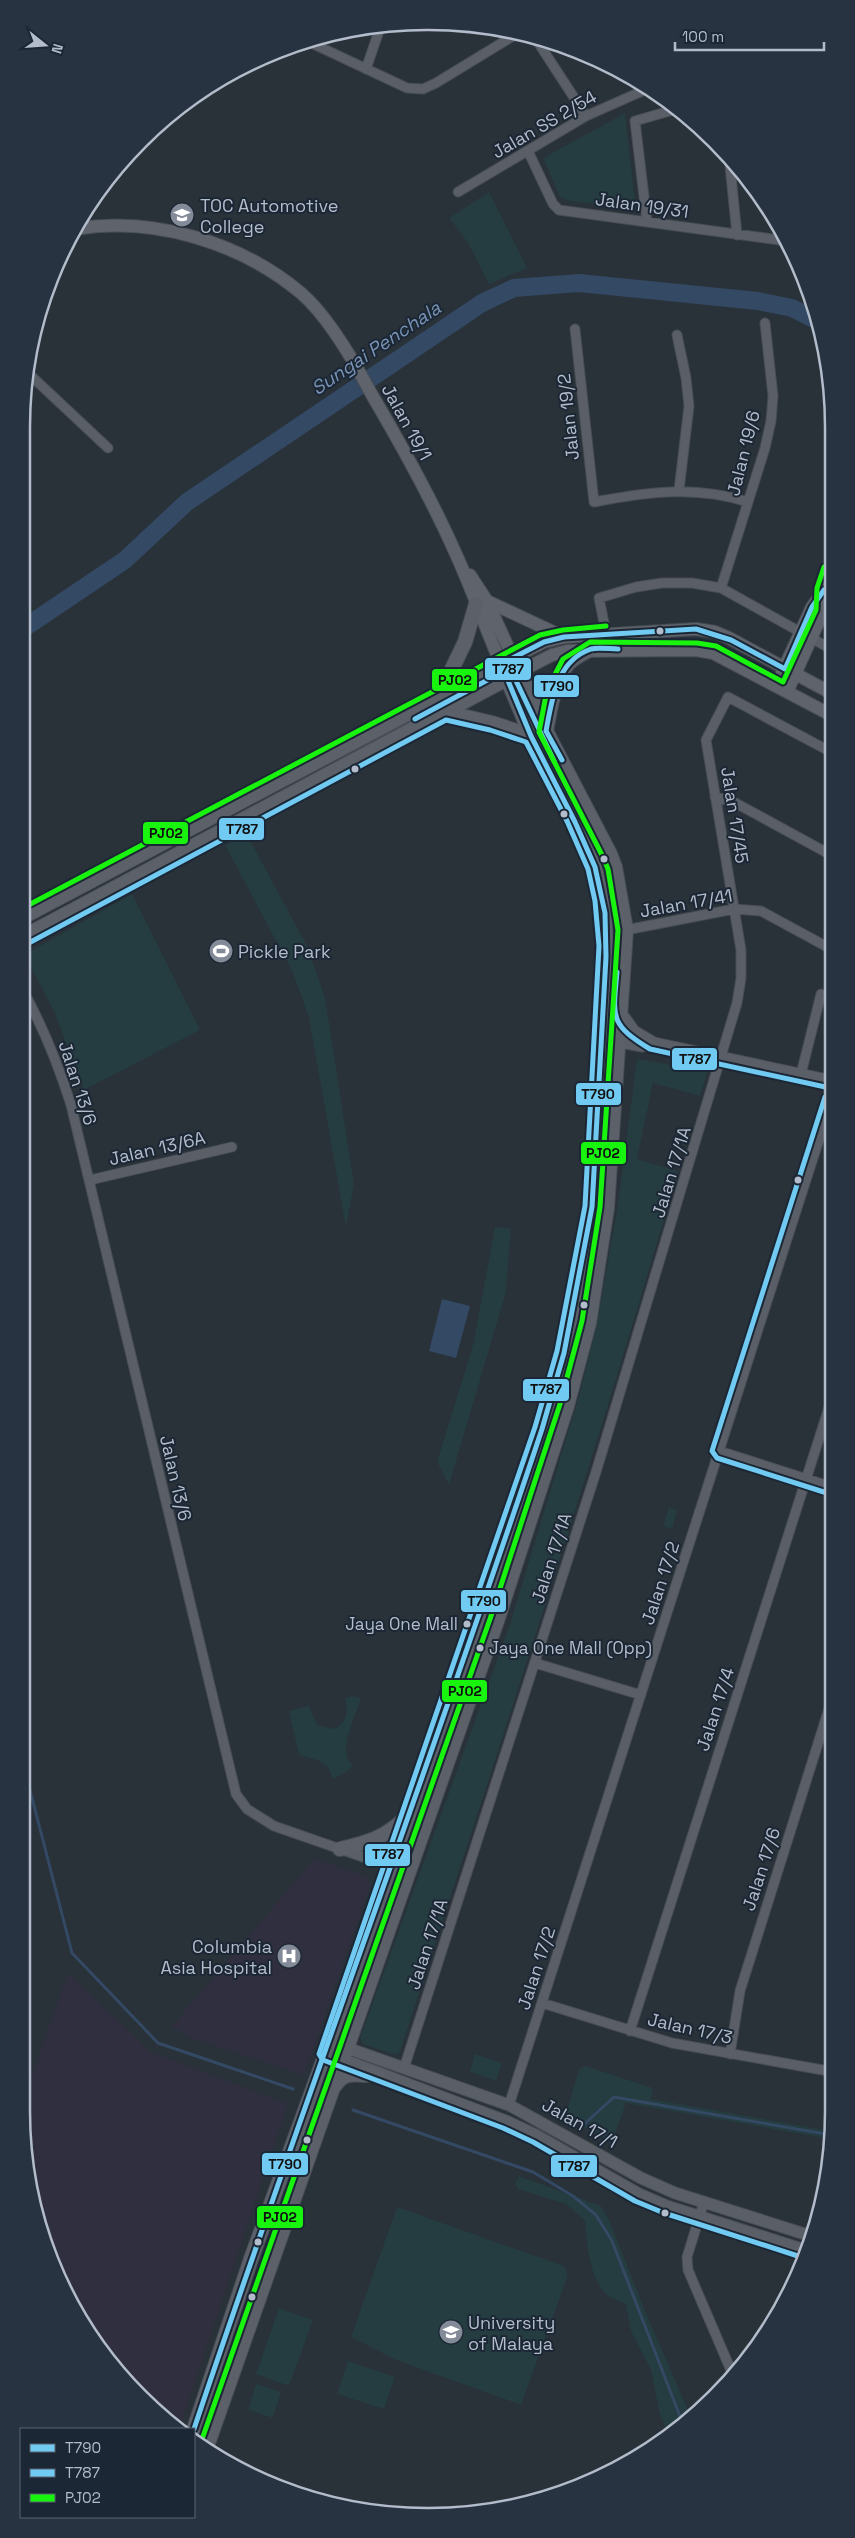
<svg xmlns="http://www.w3.org/2000/svg" width="855" height="2538" font-family="'Space Grotesk',sans-serif">
	<rect width="100%" height="100%" fill="#293139"/>
	<path fill="#302f3f" d="M315,1858l52,19 3,9 -66,189 -115,-38 -17,-11z
		M68,1973l83,79 137,52 -107,320 -16,-5 -43,-40 -70,-113 -23,-77 -8,-83z"/>
	<path fill="#253c40" d="M625,113l11,96 -66,-8 -10,-4 -17,-39z
		M489,192l38,76 -38,16 -21,-41 -19,-25z
		M246,833l60,111 19,53 29,187 -8,44 -37,-210 -16,-45 -68,-128z
		M132,894l68,136 -116,60 -30,-79 -30,-56z
		M637,1059l71,12 -8,25 -47,-13 -16,76 41,12c-85,295 -183,588 -278,881l-4,3 -33,-11 -3,-6 150,-414 69,-228 17,-68 21,-118z
		M495,1227l16,1 -5,64 -57,193 -12,-23 36,-117z
		M669,1507l8,3 -5,19 -9,-3z
		M353,1696l8,2c-5,18 -25,55 -8,67l-8,8 -13,6c-1,-18 -18,-20 -33,-24l-10,-44 20,-5 8,19 17,4c14,-7 14,-17 11,-31z
		M475,2054l27,9 -6,18 -26,-9z
		M585,2066l68,22 -2,11 180,32 -1,8 -204,-36 -14,40 -47,-26 14,-48z
		M519,2176l82,30 8,14 34,86 48,111 -22,18 -9,-20 -9,-45 -20,-39 -5,-27c-6,-3 -16,-6 -21,-11 -15,-15 -19,-52 -20,-72l-19,-17 -48,-15 -3,-5z
		M397,2207l167,59 4,9 -47,130 -125,-45 -45,-23z
		M279,2308l34,12 -24,66 -33,-12z
		M348,2361l47,16 -11,32 -47,-15z
		M256,2384l25,8 -8,26 -25,-8z"/>
	<path fill="#334964" d="M442,1299l28,7 -14,52 -27,-7z"/>
	<g fill="none" stroke-linecap="round" stroke-linejoin="round">
		<path stroke="#334964" stroke-width="3" d="M21,1755l51,198 86,90 135,46
			M353,2110l180,62 40,24 23,19 16,26 71,183
			M581,2127l33,-30 217,38"/>
		<path stroke="#334964" stroke-width="18" d="M21,630l104,-70 62,-58 295,-199 32,-15 65,-5 179,18 34,7 22,11"/>
		<defs>
			<path id="minor" d="M534,36l52,80
				M307,41l100,47 16,1 13,-6 82,-50
				M366,69l15,-44
				M528,151l25,53 6,6 228,31
				M729,156l8,79
				M458,192l128,-76 61,-27
				M647,222l-12,-101 38,-11
				M575,329l19,173c52,-10 102,-17 154,0
				M677,335l9,43 3,28 -10,84
				M28,373l80,75
				M721,588l44,-140 6,-27 2,-25 -8,-73
				M606,633l-7,-35 37,-11 26,-4h30l29,5 81,45
				M813,639l18,10
				M715,797l17,4 99,54
				M626,930l108,-21 27,2 70,38
				M21,987c21,37 37,77 50,118l165,689 11,15 27,17 135,47
				M801,1074l20,-80
				M90,1180l142,-33
				M719,1451l113,36
				M535,1663l106,32
				M542,2003l130,40 162,29
				M630,2031l202,-633
				M730,2054l10,-63 93,-295
				M404,2068l192,-596 141,-469 4,-25v-28l-35,-210 22,-43 103,55
				M829,2071l5,-34
				M509,2105l323,-1006
				M704,2202l-17,55 1,13 45,105"/>
			<path id="tertiary" d="M621,1013l13,18 20,12 178,38
				M605,1024l5,16 32,6 12,-3
				M330,2042l179,63 132,73 34,15 136,43
				M326,2053l180,68 30,14 103,59 28,12 138,44"/>
			<path id="secondary" d="M75,229c78,-13 165,13 226,64 28,24 54,70 71,102 30,51 59,103 83,157 17,37 30,75 46,112
				M470,575l17,26 26,57 31,-16 20,-5 132,-8 19,3 14,6 102,55
				M487,601l77,36
				M519,672l33,-17 15,-4 129,-1 17,3 118,62
				M776,686l36,-79 12,-17
				M787,692l36,-80 1,-22 7,-21"/>
			<path id="primary" d="M438,698l27,-56 11,-38
				M445,712l47,11 39,13
				M546,731c4,-19 8,-53 22,-67 5,-6 16,-11 23,-15
				M21,918l492,-260 33,73 64,123 5,13 11,63 -19,278 -18,115 -22,83 -70,215 -291,828
				M21,938l493,-263
				M340,1849c28,-6 47,-12 67,-33
				M334,2087c12,-20 25,-9 43,-13
				M194,2429l57,-170 79,-217 174,-498 38,-115 22,-76 13,-62 15,-84 14,-250 -1,-44 -10,-46 -20,-45 -44,-86 -30,-72"/>
		</defs>
		<use href="#minor" stroke="#484d54" stroke-width="11"/>
		<use href="#tertiary" stroke="#484d54" stroke-width="13"/>
		<use href="#secondary" stroke="#484d54" stroke-width="14"/>
		<use href="#primary" stroke="#474d56" stroke-width="16"/>
		<use href="#minor" stroke="#5a5f67" stroke-width="9"/>
		<use href="#tertiary" stroke="#5a5f67" stroke-width="11"/>
		<use href="#secondary" stroke="#5e636c" stroke-width="12"/>
		<use href="#primary" stroke="#5c6169" stroke-width="14"/>
		<defs>
			<path id="bus-1" d="M562,760l-16,-29c6,-31 10,-70 45,-82 7,-2 19,0 27,0
				M194,2429c112,-335 237,-665 348,-1000l22,-76 28,-146 14,-250 -1,-44 -10,-46 -20,-45 -44,-86 -30,-72 43,-22 20,-5 132,-8 35,11 54,29 27,-62 12,-17"/>
			<path id="bus-2" d="M415,719l95,-51 44,93
				M25,945l421,-225 44,10 36,12 41,79 21,48 7,32 4,45 -14,260 -28,145 -22,76 -216,627 4,6 180,68 30,14 102,59 29,12 137,44
				M617,972c-4,45 -8,52 33,77l180,39
				M825,1097l-113,354 5,7 113,36"/>
			<path id="bus-3" d="M21,909l519,-274 23,-5 43,-4
				M200,2445l290,-826 70,-215 22,-83 18,-114 18,-277 -10,-61 -5,-12 -64,-125 8,-42 16,-31 27,-17 107,1 19,3 67,36 33,-72 1,-22 7,-21"/>
		</defs>
		<use href="#bus-1" stroke="#1c2735" stroke-width="9"/>
		<use href="#bus-2" stroke="#1c2735" stroke-width="9"/>
		<use href="#bus-3" stroke="#1c2735" stroke-width="9"/>
		<use href="#bus-1" stroke="#71caf2" stroke-width="5"/>
		<use href="#bus-2" stroke="#71caf2" stroke-width="5"/>
		<use href="#bus-3" stroke="#19f40e" stroke-width="5"/>
	</g>
	<defs>
		<symbol id="university-disc" viewBox="-11 -11 22 22"><circle r="9.5" fill="#838b98" stroke="#1c2735"/><path d="M0-5L7-2L0 1L-7-2ZM-4 1L0 2.5L4 1V4Q0 6-4 4Z" fill="#fff"/></symbol>
		<symbol id="stadium-disc" viewBox="-11 -11 22 22"><circle r="9.5" fill="#838b98" stroke="#1c2735"/><path d="M0-5a6.5 5 0 1 0 0 10a6.5 5 0 1 0 0-10ZM-3.5-1.8h7v3.6h-7Z" fill="#fff"/></symbol>
		<symbol id="hospital-disc" viewBox="-11 -11 22 22"><circle r="9.5" fill="#838b98" stroke="#1c2735"/><path d="M-5-5h3v3.5h4V-5h3V5h-3V1.5h-4V5h-3Z" fill="#fff"/></symbol>
	</defs>
	<g fill-rule="evenodd">
		<use href="#university-disc" x="168" y="201" width="28" height="28"/>
		<use href="#stadium-disc" x="207" y="937" width="28" height="28"/>
		<use href="#hospital-disc" x="275" y="1942" width="28" height="28"/>
		<use href="#university-disc" x="437" y="2318" width="28" height="28"/>
	</g>
	<g fill="#b3bccb" stroke="#1c2735" stroke-width="2">
		<circle cx="660" cy="631" r="4.5"/>
		<circle cx="355" cy="769" r="4.5"/>
		<circle cx="564" cy="814" r="4.5"/>
		<circle cx="604" cy="859" r="4.5"/>
		<circle cx="798" cy="1180" r="4.5"/>
		<circle cx="584" cy="1305" r="4.5"/>
		<circle cx="467" cy="1624" r="4.5"/>
		<circle cx="480" cy="1648" r="4.5"/>
		<circle cx="307" cy="2140" r="4.5"/>
		<circle cx="665" cy="2213" r="4.5"/>
		<circle cx="258" cy="2242" r="4.5"/>
		<circle cx="252" cy="2297" r="4.5"/>
	</g>
	<g text-anchor="middle" dominant-baseline="central" stroke-width="4" stroke-linejoin="round" paint-order="stroke">
		<g font-size="17" fill="#b3bccb" stroke="#1c2735" text-anchor="end">
			<text x="458" y="1624">Jaya One Mall</text>
			<text x="489" y="1648" text-anchor="start">Jaya One Mall (Opp)</text>
		</g>
		<g font-size="18" fill="#b3bccb" stroke="#1c2735">
			<text transform="translate(544 124) rotate(-30)">Jalan SS 2/54</text>
			<text transform="translate(642 205) rotate(8)">Jalan 19/31</text>
			<text transform="translate(568 417) rotate(-96)">Jalan 19/2</text>
			<text transform="translate(407 422) rotate(61)">Jalan 19/1</text>
			<text transform="translate(743 453) rotate(-76)">Jalan 19/6</text>
			<text transform="translate(735 815) rotate(81)">Jalan 17/45</text>
			<text transform="translate(686 903) rotate(-10)">Jalan 17/41</text>
			<text transform="translate(78 1083) rotate(72)">Jalan 13/6</text>
			<text transform="translate(157 1148) rotate(-13)">Jalan 13/6A</text>
			<text transform="translate(671 1172) rotate(-73)">Jalan 17/1A</text>
			<text transform="translate(176 1478) rotate(77)">Jalan 13/6</text>
			<text transform="translate(551 1558) rotate(-72)">Jalan 17/1A</text>
			<text transform="translate(660 1583) rotate(-72)">Jalan 17/2</text>
			<text transform="translate(715 1709) rotate(-72)">Jalan 17/4</text>
			<text transform="translate(761 1869) rotate(-72)">Jalan 17/6</text>
			<text transform="translate(427 1944) rotate(-72)">Jalan 17/1A</text>
			<text transform="translate(536 1968) rotate(-72)">Jalan 17/2</text>
			<text transform="translate(690 2028) rotate(13)">Jalan 17/3</text>
			<text transform="translate(580 2123) rotate(29)">Jalan 17/1</text>
		</g>
		<g font-size="18" fill="#b3bccb" stroke="#1c2735" text-anchor="start">
			<text x="200" y="205">TOC Automotive<tspan x="200" dy="21">College</tspan></text>
			<text x="238" y="951">Pickle Park</text>
			<text x="272" y="1946" text-anchor="end">Columbia<tspan x="272" dy="21">Asia Hospital</tspan></text>
			<text x="468" y="2322">University<tspan x="468" dy="21">of Malaya</tspan></text>
		</g>
		<g font-size="19" font-style="italic" fill="#7893b4" stroke="#1c2735">
			<text transform="translate(376 348) rotate(-34)">Sungai Penchala</text>
		</g>
	</g>
	<path d="M0 0H855V2538H0ZM427 30H428A397 397 0 0 1 825 427V2111A397 397 0 0 1 428 2508H427A397 397 0 0 1 30 2111V427A397 397 0 0 1 427 30Z" fill="#283341" fill-rule="evenodd"/>
	<path fill="none" stroke="#b3bccb" stroke-width="2.5" d="M427 30H428A397 397 0 0 1 825 427V2111A397 397 0 0 1 428 2508H427A397 397 0 0 1 30 2111V427A397 397 0 0 1 427 30Z"/>
	<g stroke="#1c2735" stroke-width="2">
		<rect x="484" y="657" width="48" height="24" rx="5" fill="#71caf2"/>
		<rect x="431" y="668" width="47" height="24" rx="5" fill="#19f40e"/>
		<rect x="533" y="674" width="47" height="24" rx="5" fill="#71caf2"/>
		<rect x="218" y="817" width="47" height="24" rx="5" fill="#71caf2"/>
		<rect x="142" y="821" width="47" height="24" rx="5" fill="#19f40e"/>
		<rect x="671" y="1047" width="47" height="24" rx="5" fill="#71caf2"/>
		<rect x="575" y="1082" width="47" height="24" rx="5" fill="#71caf2"/>
		<rect x="580" y="1141" width="47" height="24" rx="5" fill="#19f40e"/>
		<rect x="522" y="1378" width="48" height="24" rx="5" fill="#71caf2"/>
		<rect x="460" y="1589" width="47" height="24" rx="5" fill="#71caf2"/>
		<rect x="441" y="1679" width="47" height="24" rx="5" fill="#19f40e"/>
		<rect x="364" y="1843" width="47" height="24" rx="5" fill="#71caf2"/>
		<rect x="261" y="2152" width="48" height="24" rx="5" fill="#71caf2"/>
		<rect x="550" y="2154" width="48" height="24" rx="5" fill="#71caf2"/>
		<rect x="256" y="2205" width="48" height="24" rx="5" fill="#19f40e"/>
	</g>
	<g font-size="14" text-anchor="middle" font-weight="bold" fill="#111">
		<text x="508" y="674">T787</text>
		<text x="455" y="685">PJ02</text>
		<text x="557" y="691">T790</text>
		<text x="242" y="834">T787</text>
		<text x="166" y="838">PJ02</text>
		<text x="695" y="1064">T787</text>
		<text x="598" y="1099">T790</text>
		<text x="603" y="1158">PJ02</text>
		<text x="546" y="1394">T787</text>
		<text x="484" y="1606">T790</text>
		<text x="465" y="1696">PJ02</text>
		<text x="388" y="1859">T787</text>
		<text x="285" y="2169">T790</text>
		<text x="574" y="2171">T787</text>
		<text x="280" y="2222">PJ02</text>
	</g>
	<rect x="20" y="2428" width="175" height="90" fill="#1c2735" stroke="#586371"/>
	<rect x="30" y="2444" width="25" height="8" fill="#71caf2" stroke="#586371"/>
	<text x="65" y="2453" font-size="15" fill="#b3bccb">T790</text>
	<rect x="30" y="2469" width="25" height="8" fill="#71caf2" stroke="#586371"/>
	<text x="65" y="2478" font-size="15" fill="#b3bccb">T787</text>
	<rect x="30" y="2494" width="25" height="8" fill="#19f40e" stroke="#586371"/>
	<text x="65" y="2503" font-size="15" fill="#b3bccb">PJ02</text>
	<g transform="translate(45 45) rotate(107)" stroke="#1c2735" stroke-width="4" paint-order="stroke">
	<path d="M0-4L9 19L0 12L-9 19Z" fill="#b3bccb"/>
	<text y="-8" font-size="14" font-weight="bold" text-anchor="middle" fill="#b3bccb">N</text>
	</g>
	<path d="M675 42v8h149v-8" fill="none" stroke="#b3bccb" stroke-width="2.5"/>
	<text x="682" y="42" font-size="15" fill="#b3bccb" stroke="#1c2735" stroke-width="4" paint-order="stroke">100 m</text>
</svg>
